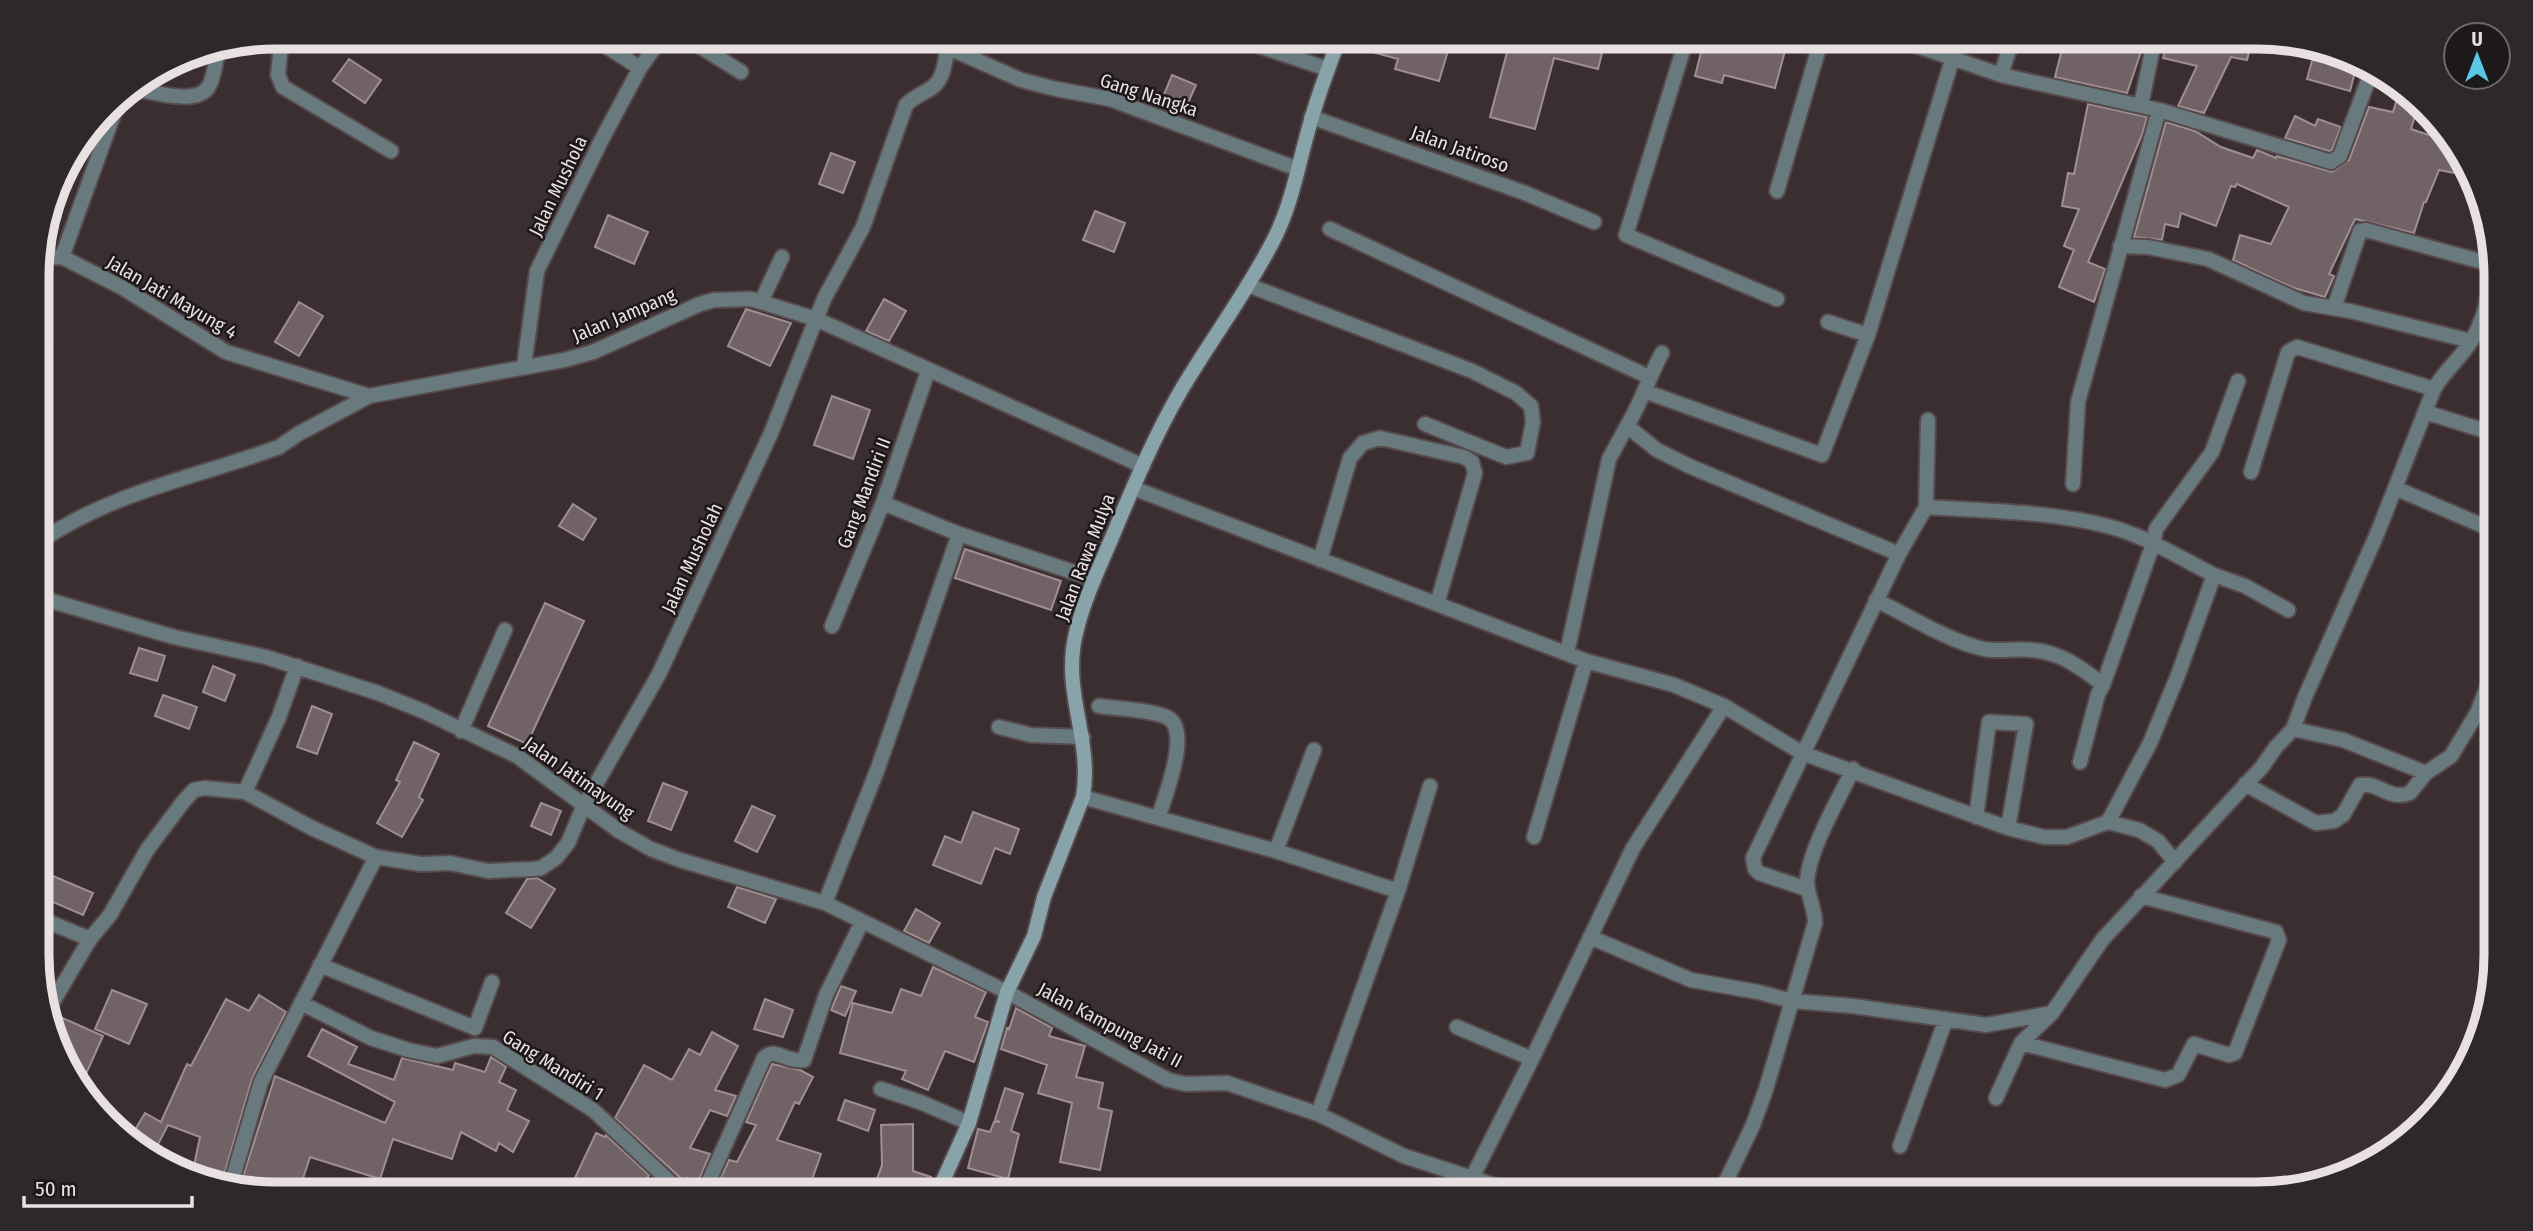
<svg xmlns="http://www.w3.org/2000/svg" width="2533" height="1231" font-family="'Fira Sans Condensed',sans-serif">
	<rect width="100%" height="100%" fill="#3a2e30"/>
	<path fill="#706265" stroke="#9f8f92" stroke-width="2" d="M1349,37h103l-13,44 -44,-12 3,-10 -51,-14z
		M1511,37h95l-8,32 -44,-11 -19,71 -45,-12z
		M1705,37h37l44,10 -11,41 -51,-13 -2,8 -27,-7z
		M2065,37h70l10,3 -18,53 -72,-16z
		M2169,37h84l-6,23 -16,-3 -27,56 -26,-7 19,-40 -34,-8z
		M2315,50l43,10 -8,31 -43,-12z
		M349,59l32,21 -16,23 -32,-22z
		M1172,75l24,10 -12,27 -23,-10z
		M2399,93l18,16 -6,20 45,15 7,17 -3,13 -21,-4 -13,32h-2l-10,31 -59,-14 -26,55 5,2 -9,21 -34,-10 -58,-27 7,-25 31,9 18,-37 -52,-23 -2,3 -4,-1 -15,40 -35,-13 -3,14 -13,-3 -3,16 -28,-3 32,-115 29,9 26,16 32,11 4,-8 19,8 1,-2 55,16 17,-12 20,-53 24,5z
		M2088,104l59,13 -5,18 -54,127 17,7 -11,33 -35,-15 15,-37 -10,-4 15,-37 -17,-3 6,-33 6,1z
		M2295,116l20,10 3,-7 23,8 -9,23 -3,1 -44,-13z
		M831,153l24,9 -12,31 -24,-9z
		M1095,211l30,12 -11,29 -31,-12z
		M608,215l40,17 -14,32 -39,-17z
		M884,299l22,12 -17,30 -23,-10z
		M299,302l24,14 -24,40 -24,-14z
		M746,309l45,14 -21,43 -42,-20z
		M832,396l38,14 -17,49 -39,-14z
		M573,504l23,15 -13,21 -24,-14z
		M965,549l96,32 -10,29 -96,-32z
		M545,603l39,18 -57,123 -39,-18z
		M139,648l26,8 -8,25 -27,-8z
		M213,666l22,9 -10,26 -22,-9z
		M163,695l34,12 -8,22 -34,-13z
		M312,706l20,8 -15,40 -20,-7z
		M414,742l25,12 -20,43 4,3 -21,37 -25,-14 23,-41 -4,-2z
		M663,783l24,9 -16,38 -23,-9z
		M541,803l20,8 -10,24 -20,-9z
		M752,806l23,10 -18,36 -22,-11z
		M973,812l46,17 -9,25 -15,-6 -14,36 -48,-19 12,-29 16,7z
		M46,873l47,20 -10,22 -44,-19z
		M537,878l18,11 -24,39 -25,-15 21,-34z
		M737,887l39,12 -11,24 -37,-16z
		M916,909l24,14 -11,20 -25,-12z
		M933,967l53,25 -11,25 13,5 -14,40 -29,-11 -17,39 -26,-11 4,-8 -66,-18 13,-50 39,10 9,-24 20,7z
		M841,986l15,5 -11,25 -14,-6z
		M112,990l35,14 -18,40 -34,-15z
		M259,995l27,17 -34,67 -30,103 -30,-7 8,-38 -32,-12 -12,23 -24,-13 13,-22 16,9 26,-58 4,2 35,-67 23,12z
		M765,999l28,11 -10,27 -29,-8z
		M1016,1008l36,20 -3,8 36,10 -9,31 27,6 -5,25 14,3 -12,59 -40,-8 12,-59 -34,-10 9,-28 -46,-16 6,-21 2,1z
		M56,1015l47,21 -17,38 -13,-6 -21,-49z
		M322,1029l35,18 -9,17 46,16 8,-22 51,12 2,-7 30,9 6,-15 15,10 -7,15 17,8 -9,20 22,11 -16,31 -14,-9 -3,8 -35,-19 -9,27 -59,-20 -13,40 -70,-22 -12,37h-22l-36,-8 35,-110 110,47 10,-21 -87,-46z
		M712,1032l26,14 -23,44 21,6 -9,20 -17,-6 -20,38 20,6 -12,28 -11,-4 -2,4 -70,-64 29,-53 28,15 17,-31 11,6z
		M772,1064l28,6 13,7 -14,27 -4,-2 -18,38 44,14 -14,40h-70l-21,-6 13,-28 8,2 19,-37 -10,-3z
		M1005,1088l18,6 -12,37 8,3 -11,45 -40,-11 10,-39 12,3 4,-10h6l-5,-2z
		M845,1100l30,10 -7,21 -30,-11z
		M913,1124v47l18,6 -6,17 -48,-15 5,-14 -1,-40z
		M596,1133l9,4 1,-2 43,40 -9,19h-34l-32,-14z"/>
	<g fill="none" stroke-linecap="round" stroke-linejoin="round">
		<defs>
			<path id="minor" d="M277,37l4,7 -3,31 5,12 108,64
				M592,37l48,31
				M685,37l56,35
				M924,37l97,43 35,9 54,10 188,70
				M1687,37l-61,198 151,64
				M1875,37l42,9 84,29 158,35 172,52 9,-6 32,-86
				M1247,42l81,27
				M2001,75l12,-38
				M131,88c19,3 67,19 78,-2 6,-11 7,-26 9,-38
				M2141,105l14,-68
				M1311,117l214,76 69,29
				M1777,191l45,-154
				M1330,229l319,148
				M2120,246l28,1 60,12 96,44 46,8 121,30
				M62,257l59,-163
				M38,258l24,-1 61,31 103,64 143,44
				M1248,285l224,86 44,22 15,13 2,16 -6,31 -21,4 -81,-33
				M761,302l21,-45
				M2334,308l26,-77 6,-1 128,35
				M1828,322l40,13
				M1662,353c-13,24 -21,50 -35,73l30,24 32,16 210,88
				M524,366l13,-95 64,-130 39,-73 22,-31
				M1644,391l178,64 46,-120 85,-278
				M2425,412l70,22
				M2251,472l37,-120 9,-5 137,42
				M2073,484l5,-82 81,-292
				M1133,488l453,173 -52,176
				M2395,488l100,43
				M883,503l76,31 135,45
				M1926,507c60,4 122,4 181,19 37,9 73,32 107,49l-36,100 -28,68 -42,79
				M1320,560l30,-102 13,-15 17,-5 84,19 8,5 3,11 -38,131
				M2214,575l31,11 43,24
				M38,597l136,40 92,20 112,36 47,19 92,44 102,75 32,18 29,11 145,43 182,89 161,88 18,4 41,-1 91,31 86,42 68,22 60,-119 101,-211 91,-142 -50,-21 -88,-24
				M1876,600c33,16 72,41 108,49 16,3 32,-1 48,1 28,2 50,18 71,35
				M832,626l51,-123 45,-132
				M1567,653l42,-194 18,-33
				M1099,706c21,3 45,3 65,10 30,9 1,79 -5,100
				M1724,706l78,47 206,75 36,9h23l41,-15 31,8 19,11 17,21
				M999,727l32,8 52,2
				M2293,729l50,11 83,33
				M461,731l44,-101
				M2080,762l18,-68 5,-9 50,-141 3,-15 56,-77 26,-71
				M2245,784l71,39 18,-2 9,-6 17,-30c20,-3 28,16 50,8l16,-20 25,-17 26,-43 18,-46
				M245,792l67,36 64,29
				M1083,797l193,54 122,40
				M1976,817l13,-95 37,2 -18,104
				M1276,851l38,-101
				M1807,889l-48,-16 -4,-4 -2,-11 146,-304 27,-47 2,-87
				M825,903l53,-135 81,-234
				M39,918l51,21
				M1590,937l101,43 67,12 34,9 61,5 133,19 66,-12
				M320,965l155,63 17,-46
				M301,1003l70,35 37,12 29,6 37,-10 19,1 100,63 90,84
				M48,1010l42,-71 20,-24 37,-65 36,-48 11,-12 11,-2 40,4 34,-75 18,-51
				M1457,1027l75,32
				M2021,1043l144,37 13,-5 16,-31 35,11 6,-2 44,-113 -3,-8 -135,-36
				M881,1089l39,13 49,21
				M1996,1098l25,-55 31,-30 50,-73 160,-173 14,-20 17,-18 12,-32 72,-163 57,-145c11,-19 27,-31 37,-48 14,-21 18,-49 23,-73
				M1318,1114l80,-223 32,-105
				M1900,1146l46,-127
				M1472,1178l48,16
				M231,1184l30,-102 115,-225 45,7 29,-1 38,8 45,-2 8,-1 15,-10 12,-15 16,-38 75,-131 112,-241 53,-134 39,-72 43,-122c8,-9 20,-12 28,-19 13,-12 11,-34 16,-49
				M703,1194l61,-136c12,-12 20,5 40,2l22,-65 36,-73
				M1720,1194l33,-69 13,-36 49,-166c0,-15 -8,-28 -8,-42 2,-32 32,-82 46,-112"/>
			<path id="tertiary" d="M38,543c72,-51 160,-66 241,-96l19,-13 71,-38 195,-36 29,-8 107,-48 14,-4 37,-1 65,20 327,147"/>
			<path id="secondary" d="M937,1194l32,-71 38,-131 27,-56 10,-39 39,-100c10,-60 -23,-107 -6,-168 8,-32 23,-63 36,-94 20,-48 41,-98 67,-143 30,-51 65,-97 92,-149 21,-39 27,-84 40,-126 8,-27 18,-54 28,-80"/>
		</defs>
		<use href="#minor" stroke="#564a4c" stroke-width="18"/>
		<use href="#tertiary" stroke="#564a4c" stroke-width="18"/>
		<use href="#secondary" stroke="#564a4c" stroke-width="18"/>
		<use href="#minor" stroke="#697a7f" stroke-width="14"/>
		<use href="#tertiary" stroke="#697a7f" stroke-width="14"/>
		<use href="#secondary" stroke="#88a3aa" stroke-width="14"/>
	</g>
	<g text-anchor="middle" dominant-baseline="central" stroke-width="5" stroke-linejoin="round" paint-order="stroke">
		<g font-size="19" fill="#e9e0e2" stroke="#1d1819">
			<text transform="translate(1149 95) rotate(18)">Gang Nangka</text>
			<text transform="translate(1460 149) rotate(20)">Jalan Jatiroso</text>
			<text transform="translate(558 186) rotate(-64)">Jalan Mushola</text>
			<text transform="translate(172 297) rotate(30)">Jalan Jati Mayung 4</text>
			<text transform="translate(624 315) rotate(-23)">Jalan Jampang</text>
			<text transform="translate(864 493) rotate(-69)">Gang Mandiri II</text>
			<text transform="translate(1085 557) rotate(-69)">Jalan Rawa Mulya</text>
			<text transform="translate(692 558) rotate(-65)">Jalan Musholah</text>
			<text transform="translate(579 778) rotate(35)">Jalan Jatimayung</text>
			<text transform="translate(1110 1025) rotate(28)">Jalan Kampung Jati II</text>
			<text transform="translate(553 1065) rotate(32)">Gang Mandiri 1</text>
		</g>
	</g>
	<path d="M0 0H2533V1231H0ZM276 49H2257A227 227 0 0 1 2484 276V955A227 227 0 0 1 2257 1182H276A227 227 0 0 1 49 955V276A227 227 0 0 1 276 49Z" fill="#2d2829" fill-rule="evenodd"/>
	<path fill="none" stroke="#e9e0e2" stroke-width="9" d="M276 49H2257A227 227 0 0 1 2484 276V955A227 227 0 0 1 2257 1182H276A227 227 0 0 1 49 955V276A227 227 0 0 1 276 49Z"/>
	<g transform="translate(2477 56)"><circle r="33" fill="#1d1819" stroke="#6f6869" stroke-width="2"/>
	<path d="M0-5L12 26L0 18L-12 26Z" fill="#59c8e4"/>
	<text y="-10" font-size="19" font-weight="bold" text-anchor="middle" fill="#e9e0e2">U</text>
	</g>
	<path d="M24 1196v10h168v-10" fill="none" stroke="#e9e0e2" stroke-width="3.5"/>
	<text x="35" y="1196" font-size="21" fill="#e9e0e2" stroke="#1d1819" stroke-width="5" paint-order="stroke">50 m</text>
</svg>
